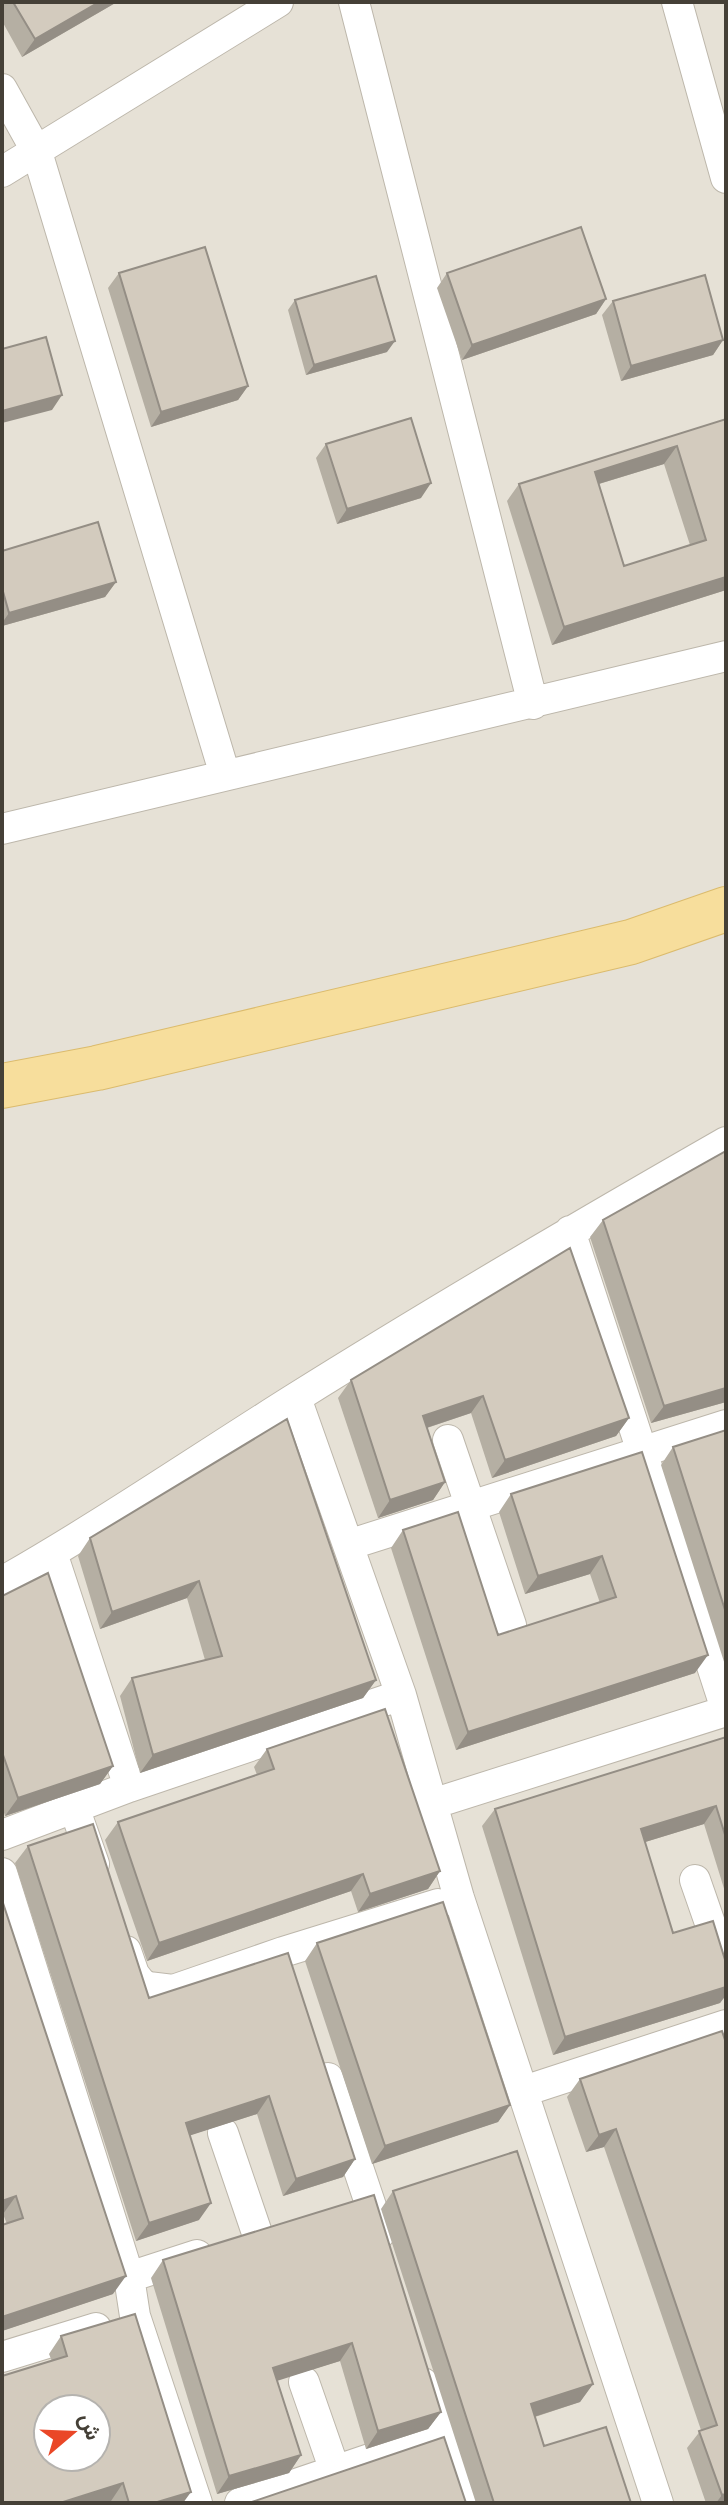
<svg xmlns="http://www.w3.org/2000/svg" width="728" height="2505" font-family="'Alegreya Sans',Vazirmatn,sans-serif">
	<rect width="100%" height="100%" fill="#f2efe7"/>
	<path fill="#e6e1d6" fill-rule="evenodd" d="M2,2h724v2501h-724zM48,2409h48v48h-48z"/>
	<g fill="none" stroke-linecap="round" stroke-linejoin="round">
		<defs>
			<path id="street" d="M354,2l179,702
				M677,2l49,176
				M2,89l35,63 188,623
				M2,172l276,-170
				M2,829l724,-173
				M570,1231l156,478
				M296,1398l105,297 58,203 199,605
				M448,1440l63,185
				M348,1545l378,-120
				M52,1553l77,234
				M2,1582c100,-57 195,-122 292,-183 142,-89 287,-174 432,-257
				M432,1804l294,-93
				M75,1810l19,54
				M2,1835l127,-48 272,-92
				M2,1873l127,404 6,39 62,187
				M695,1880l31,89
				M126,1951l8,23 7,9 7,4 25,3 110,-38 155,-48
				M328,2078l52,155
				M524,2091l202,-66
				M223,2133l35,103
				M129,2277l68,-22
				M2,2357l94,-29
				M304,2382l31,89
				M423,2383l38,120
				M240,2503l198,-67"/>
			<path id="primary" d="M2,1086l95,-18 534,-126 95,-33"/>
		</defs>
		<use href="#street" stroke="#bdb7ab" stroke-width="32"/>
		<use href="#primary" stroke="#dbbb6d" stroke-width="46"/>
		<use href="#street" stroke="#fff" stroke-width="30"/>
		<use href="#primary" stroke="#f7de9c" stroke-width="44"/>
	</g>
	<path fill="#b5afa3" fill-rule="evenodd" d="M2,2h115l-95,55 -20,-36z
		M119,273l129,113 -10,14 -87,27 -43,-139z
		M447,273l159,26 -10,15 -134,46 -25,-72z
		M295,300l92,52 -81,23 -18,-65z
		M613,301l110,39 -10,15 -92,26 -19,-66z
		M726,419v171l-174,55 -45,-144 12,-17zM664,464l26,81 -66,21 -25,-82z
		M326,444l95,54 -84,26 -21,-66z
		M2,551l114,31 -11,15 -103,29z
		M603,1220l123,182 -75,21 -61,-186z
		M570,1248l59,170 -13,18 -124,42 -21,-65 -44,15 18,54 -12,18 -55,18 -40,-120 13,-18z
		M287,1419l89,261 -13,18 -223,75 -20,-77 12,-18 73,-18 -18,-62 -87,31 -22,-73 12,-18z
		M726,1430v238l-65,-203 12,-18z
		M642,1452l53,221 -239,77 -65,-202 12,-18 95,105 102,-32 -10,-29 -65,20 -26,-82 12,-18z
		M2,1596l111,170 -13,18 -95,32 -3,-10z
		M726,1737v158l-22,-71 -59,18 28,91 53,30v32l-6,8 -167,52 -71,-229 13,-17z
		M267,1749l173,122 -12,18 -70,23 -7,-21 -204,70 -42,-121 13,-18 139,-47 -3,-8z
		M28,1846l121,152 206,161 -12,18 -60,19 -26,-82 -67,21 9,85 -63,21 -121,-378z
		M2,1900l111,394 -111,37v-106l5,-1 -4,-10h-1z
		M317,1943l193,162 -12,17 -126,42 -67,-203z
		M722,2031l4,472h-20l-19,-55 14,-18 -97,-283 -18,5 -19,-55 13,-18z
		M393,2191l200,193 -13,18 -45,15 9,29 87,57h-155l-95,-294z
		M374,2195l67,217 -13,17 -62,20 -26,-88 -63,19 24,75 -12,18 -72,21 -66,-216 12,-18z
		M61,2336l122,167h-72l-62,-149z"/>
	<path fill="#948e85" d="M99,2h18l-95,55 13,-18z
		M606,299l-10,15 -134,46 10,-15z
		M723,340l-10,15 -92,26 10,-15z
		M395,341l-8,11 -81,23 8,-10z
		M248,386l-10,14 -87,27 10,-15z
		M62,395l-10,15 -50,13v-12z
		M677,446l-13,18 -82,25 13,-17z
		M431,483l-10,15 -84,26 10,-15z
		M726,577v13l-174,55 12,-18z
		M116,582l-11,15 -103,29v-3l7,-10z
		M726,1388v14l-75,21 13,-17z
		M483,1396l-12,17 -60,20 12,-17z
		M629,1418l-13,18 -124,42 13,-18z
		M445,1482l-12,18 -55,18 12,-18z
		M602,1556l-12,18 -65,20 13,-18z
		M199,1581l-12,17 -87,31 12,-17z
		M708,1655l-13,18 -239,77 12,-18z
		M376,1680l-13,18 -223,75 13,-18z
		M113,1766l-13,18 -95,32 13,-18z
		M716,1806l-12,18 -75,23 12,-18z
		M440,1871l-12,18 -70,23 12,-18z
		M363,1874l-12,17 -204,70 12,-18z
		M726,1987v8l-6,8 -167,52 12,-18z
		M269,2096l-12,18 -84,27 13,-18z
		M510,2105l-12,17 -126,42 13,-18z
		M616,2129l-12,18 -18,5 13,-17z
		M355,2159l-12,18 -60,19 13,-17z
		M16,2196l-13,18h-1v-13z
		M211,2203l-12,17 -63,21 13,-18z
		M126,2276l-13,18 -111,37v-14z
		M352,2343l-12,18 -79,25 12,-18z
		M593,2384l-13,18 -62,20 13,-18z
		M441,2412l-13,17 -62,20 12,-18z
		M301,2455l-12,18 -72,21 12,-18z
		M123,2483l-12,18 -6,2h-45z
		M191,2492l-8,11h-29z
		M726,2494v9h-10l6,-8z"/>
	<path fill="#d3cbbe" stroke="#948e85" stroke-width="2" fill-rule="evenodd" d="M13,2h86l-64,37z
		M581,227l25,72 -134,46 -25,-72z
		M205,247l43,139 -87,26 -42,-139z
		M705,275l18,65 -92,26 -18,-65z
		M376,276l19,65 -81,24 -19,-65z
		M46,337l16,58 -60,16v-62z
		M411,418l20,65 -84,26 -21,-65z
		M726,419v158l-162,50 -45,-143zM677,446l29,94 -82,26 -29,-94z
		M98,522l18,60 -107,31 -7,-25v-37z
		M726,1151v237l-62,18 -61,-186z
		M570,1248l59,170 -124,42 -22,-64 -60,20 22,66 -55,18 -39,-120z
		M287,1419l89,261 -223,75 -21,-77 90,-22 -23,-75 -87,31 -22,-74z
		M726,1430v183l-53,-166z
		M642,1452l66,203 -240,77 -65,-202 55,-18 40,123 118,-38 -14,-41 -64,20 -27,-82z
		M48,1573l65,193 -95,32 -16,-46v-156z
		M385,1709l55,162 -70,23 -7,-20 -204,69 -41,-121 156,-53 -7,-20z
		M726,1737v101l-10,-32 -75,23 32,104 40,-12 13,42v24l-161,50 -70,-228z
		M93,1824l56,174 139,-45 67,206 -59,20 -27,-83 -83,27 25,80 -62,20 -121,-377z
		M2,1900l124,376 -124,41v-92l21,-7 -7,-22 -14,5z
		M443,1902l67,203 -125,41 -68,-203z
		M722,2031l4,12v451l-4,1 -23,-64 18,-6 -101,-296 -17,6 -19,-56z
		M517,2151l76,233 -62,20 13,42 62,-19 25,76h-137l-101,-312z
		M374,2195l67,217 -63,19 -26,-88 -79,25 28,87 -72,21 -66,-216z
		M135,2314l56,178 -37,11h-25l-6,-20 -63,20h-58v-127l65,-20 -6,-20zM48,2409h48v48h-48z
		M444,2437l22,66h-217z"/>
	<rect width="728" height="2505" fill="none" stroke="#454037" stroke-width="8"/>
	<g transform="translate(72 2433) rotate(71)"><circle r="38" fill="#ffffff" stroke="#b5b3af" stroke-width="2"/>
	<path d="M0-6L14 30L0 20L-14 30Z" fill="#ea4727"/>
	<text y="-12" font-size="22" font-weight="bold" text-anchor="middle" fill="#454037">ش</text>
	</g>
</svg>
